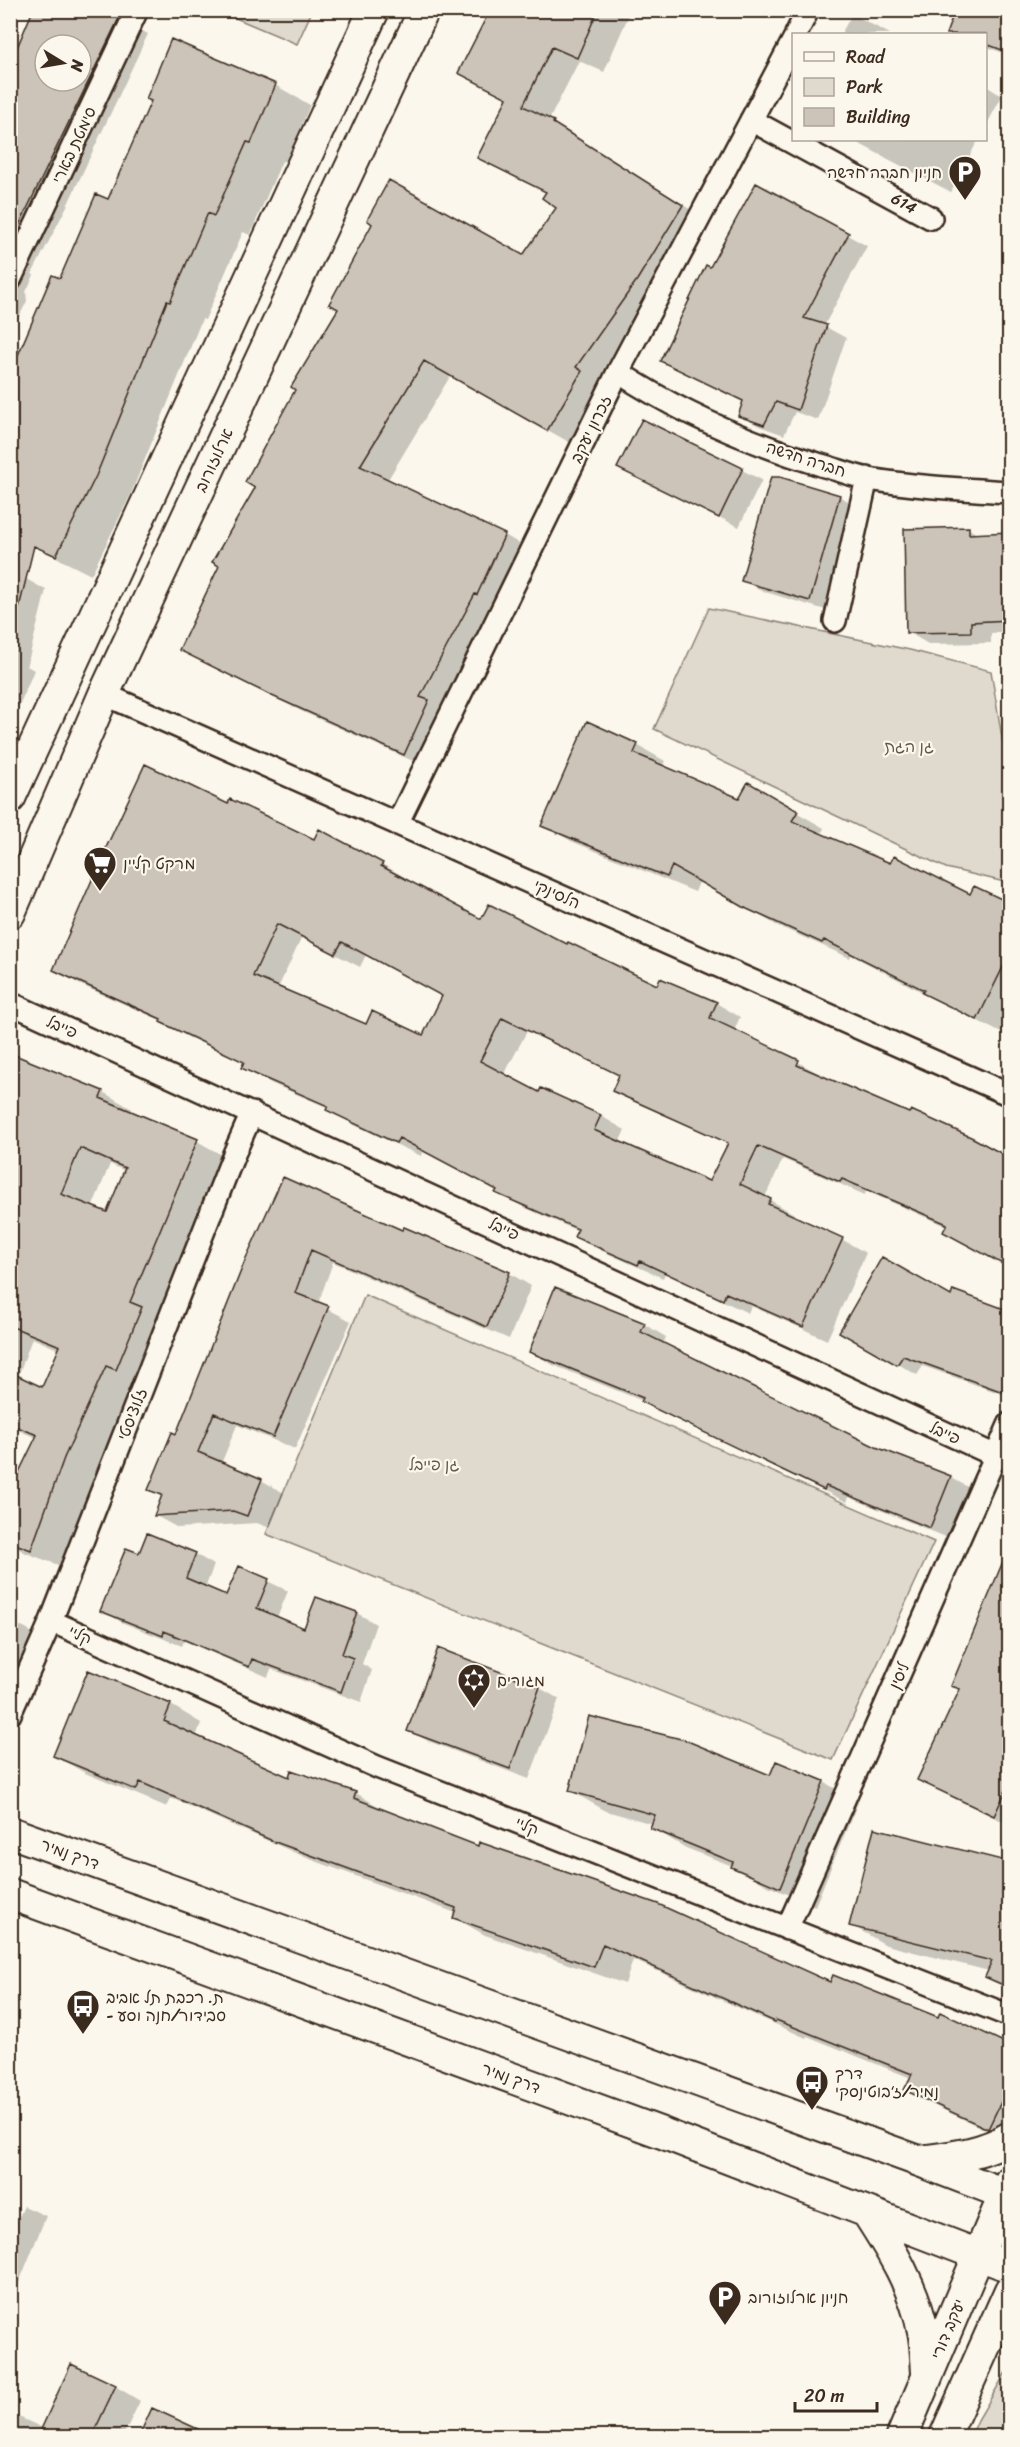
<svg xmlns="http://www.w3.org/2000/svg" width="1020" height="2447" font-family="Sriracha,'Playpen Sans Hebrew',sans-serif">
	<rect width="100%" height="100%" fill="#fbf7ec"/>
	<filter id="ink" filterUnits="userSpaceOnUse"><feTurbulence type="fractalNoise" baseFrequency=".0167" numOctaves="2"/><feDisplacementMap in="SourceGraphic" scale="12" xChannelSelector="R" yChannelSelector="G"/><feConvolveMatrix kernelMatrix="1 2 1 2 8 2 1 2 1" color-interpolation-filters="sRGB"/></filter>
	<g filter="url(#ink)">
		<path fill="#dfd9ce" stroke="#8d8276" stroke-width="1.5" d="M219,11l93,-1v1l-15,33z
			M709,608l201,42 81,21 18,109v103l-63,-15 -292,-139z
			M365,1295l569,247 -101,218 -567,-226z
			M1009,2367v69h-38l7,-16z"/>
		<path fill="#0003" fill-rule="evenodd" d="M103,10l45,24 -82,174 -34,66 2,1 -8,17 1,9 -17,34v-275l3,2zM45,45h36v36h-36z
			M491,10h140l-27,62 -25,-11 -30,59 30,18 -1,2 131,81 -135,224 -123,-70 -64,106 118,54 26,16 -100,218 -130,-58 -120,-62 40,-84 303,-308 34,-50 -11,-14 -68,-35 30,-59 -49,-26z
			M783,10h24l-3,8z
			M1010,10v45l-24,-8v-13h-28l-8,-5z
			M852,14l38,20h-49z
			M275,85l35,20 -24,57 -4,-1 -32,74 -7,-3 -38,88 -3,-1 -72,177 -39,79 -28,-14 -53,-32v-160l2,-4 3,2 46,-87 47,-79z
			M986,86l16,10 -16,30z
			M852,140h126l-27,52z
			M757,185l110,61 -43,80 22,12 -28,82 -23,-8 -11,23 -25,-9 -20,-11 5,-13 -82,-42z
			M642,421l120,59 -23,47 -120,-59z
			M839,496l20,11 -30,104 -67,-20 -19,-11z
			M969,529l10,6 31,-1v98l-19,1v10l-63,1 -20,-12z
			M10,575l16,4 20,11 -19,76 7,4 -24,58z
			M637,745l28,16 -3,6 78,33 9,-15 75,43 -3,7 70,30 80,31 39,9v120l-5,10 -154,-80 -1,3 -74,-33 -76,-45 -5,12 -124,-51 -28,-16z
			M229,806l85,35 68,23 24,14 -1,2 77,41 85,25 91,41 58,16 24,14 -6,14 64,31 25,14 -1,2 150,61 -24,88 -82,-36 -1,4 -82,-36 -18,38 29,17 -1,3 48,22 -40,89 -50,-22 -3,7 -83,-40 -2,5 -63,-28 -24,-14 2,-5 -57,-25 -24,-14 1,-2 -74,-40 -3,6 -69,-32 -23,-16 -61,-26 -25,-14 2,-5 -59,-27 -24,-15 -83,-37 -24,-14zM302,937l58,30 6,-12 78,41 -21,41 -56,-11 -89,-38zM527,1031l93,45 -6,14 25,14 90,40 -19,39 -91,-40 6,-13 -24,-14 -61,-22 -36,-19z
			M10,1057l93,35 29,17 -1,4 66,28 30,17 -91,224 -40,94 -35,90 -35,-13 -16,-9v-65l8,-1 19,-40 -27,-11zM110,1164l15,7 -17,43 -16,-6zM32,1338l28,12 -17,39 -25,-12z
			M403,1232l106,41 22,13 -22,53 -176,-77 -15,42 33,17 -56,128 -58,-24 -16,39 40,16 23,13 -14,35 -13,-5 -79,5 -22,-12 7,-19 -13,-8 26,-53 72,-177z
			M843,1240l23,13 -39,87 -24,-11z
			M952,1298l58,14v85l-87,-31 -6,9 -76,-44z
			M644,1324l22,13 -3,8 212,104 75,28 23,13 -20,50 -104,-43 -2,5 -182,-88 -22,-13 -90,-36 -22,-13z
			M195,1554l19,11 -9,23 22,9 13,-29 48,23 -11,27 28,12 12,-31 40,14 19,11 -14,40 10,6 -11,32 -90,-33 -3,8 -84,-36 -2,5 -61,-24 -19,-12 38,-55z
			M1010,1554v271l-65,-31 -26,-15 43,-89 35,-110z
			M10,1620l28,16 -28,61z
			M89,1671l82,34 30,18 -5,14 94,42 2,-7 64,21 30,18 445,173 179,62v95l-73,-34 -31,-18 5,-11 -104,-42 -1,2 -173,-78 -8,24 -140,-49 -30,-17 1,-5 -149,-55 -136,-60 -4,9 -82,-34 -30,-17z
			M540,1688l19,11 -30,80 -101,-38 -19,-11z
			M777,1763l47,19 34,20 -43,104 -47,-20 -33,-19 -49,-19 -34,-20 1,-4 -47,-13 -35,-20 200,-14z
			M1010,1864v125l-23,-13 2,-5 -103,-26 -35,-20z
			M24,2206l22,10 -36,89v-68z
			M115,2386l25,15 -17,35h-113v-23l33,15z
			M152,2410l58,26h-70z"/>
		<path fill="#ccc4b9" stroke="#3b2a1e" stroke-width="1.5" fill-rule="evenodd" d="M33,10h74l13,6 -110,228v-180zM45,45h36v36h-36z
			M490,10h108l-21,48 -25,-11 -29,59 31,15 -1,2 130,82 -46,75 -61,87 6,4 -35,60 -123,-70 -64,105 145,68 -28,61 -2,-1 -55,103 9,3 -25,55 -132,-59 -93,-46 40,-84 -7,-4 43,-74 -10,-6 50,-92 -4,-3 47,-78 -9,-5 43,-80 -5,-4 22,-40 134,75 33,-47 -14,-10 4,-6 -69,-34 30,-60 -49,-25z
			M955,10h55v43l-24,-9v-10h-40z
			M171,39l105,45 -25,59 -4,-1 -33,74 -6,-3 -38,89 -3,-1 -71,175 -40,80 -22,-10 -15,62 -9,-1v-233l42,-99 8,3 36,-84 12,5 43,-98 -5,-2z
			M756,183l93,50 -45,85 23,7 -29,85 -22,-8 -12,23 -26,-9 5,-15 -83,-40 46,-96 4,2z
			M642,419l101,49 -24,50 -102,-50z
			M771,477h9l60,18 -30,106 -69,-20z
			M969,527v7l41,-2v88l-39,2v10l-65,1 -2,-104z
			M587,721l51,23 -4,9 105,45 9,-16 50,29 -6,10 98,42 4,-7 76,38 4,-8 36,17v50l-33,67 -55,-27 2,-3 -100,-50 -2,3 -75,-34 -75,-43 -5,11 -126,-51z
			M145,764l83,40 2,-5 84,40 5,-10 64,34 -2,3 100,53 8,-15 78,40 1,-2 89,43 3,-7 57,24 -7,16 89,42 -2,5 112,48 2,-3 62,28 37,20v110l-67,-36 4,-8 -105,-45 -2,3 -82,-36 -18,38 31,15 -3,5 75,34 -40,89 -77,-34 -3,7 -83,-39 -2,4 -64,-28 4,-8 -83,-36 2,-3 -98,-52 -3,5 -70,-33 2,-4 -87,-38 3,-6 -84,-40 1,-3 -108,-49 51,-118zM277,924l58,30 7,-12 100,54 -19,39 -51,-24 -6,13 -113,-48zM502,1018l117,57 -7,16 116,52 -19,38 -115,-51 7,-15 -60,-27 -2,4 -59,-31z
			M10,1053l93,38 -3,7 98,41 -68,163 12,5 -26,63 -10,-4 -42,92 -33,92 -21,-8v-68l7,2 20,-41 -27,-11v-52l32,15 18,-41 -50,-20zM80,1148l45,20 -18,44 -46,-18z
			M283,1177l119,53 2,-3 106,45 -23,55 -176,-77 -16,43 34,13 -56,131 -59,-24 -16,39 64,27 -15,37 -14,-5 -79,5 8,-21 -14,-5 24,-58 4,2 70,-176z
			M882,1257l69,39 2,-6 57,21v64l-7,17 -100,-36 -6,9 -58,-33z
			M555,1287l90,36 -4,9 235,115 75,29 -21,52 -104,-42 -2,4 -183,-88 2,-4 -114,-46z
			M147,1533l49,20 -10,25 40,17 13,-29 30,13 -12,29 47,20 12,-31 41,15 -15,42 11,4 -12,34 -89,-33 -3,8 -85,-36 -1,5 -63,-25 26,-63 13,5z
			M1009,1547l1,235 -16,34 -77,-36 43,-91 -9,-3z
			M438,1648l102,39 -30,82 -103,-38z
			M88,1670l83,34 -7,17 125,56 2,-7 65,22 -2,6 124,48 1,-4 179,62 172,78 3,-7 105,42 2,-5 70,33v38l-22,46 -84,-39 8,-16 -136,-54 -1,2 -172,-78 -9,23 -141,-49 3,-10 -181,-66 -135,-60 -4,8 -83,-34z
			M589,1716l96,24 85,35 6,-14 48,20 -44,107 -49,-21 2,-5 -83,-34 5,-13 -86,-24z
			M874,1828l136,34v126l-25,-11 7,-16 -143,-35z
			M71,2364l45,21 -24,51h-54z
			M152,2408l61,28h-74z"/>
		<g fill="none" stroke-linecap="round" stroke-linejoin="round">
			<defs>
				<path id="street" d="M796,34l12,-24
					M751,120l180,98
					M10,280l127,-270
					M618,372c62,41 132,71 203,93 15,4 32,11 48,14 46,8 94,10 141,13
					M835,621l32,-143
					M104,694l906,401
					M397,824l221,-452 176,-333
					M10,1003l986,453
					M51,1621l326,146 633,249
					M10,1714l41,-93 183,-467 18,-41
					M787,1929l223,-506"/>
				<path id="secondary" d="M10,798l364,-788
					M10,913l94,-219 320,-684
					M10,1832l909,329 91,35
					M10,1894l652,239 348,134
					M920,2161c31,-4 63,-7 90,-24
					M868,2214c24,37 46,73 55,117 3,14 3,28 4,42
					M902,2436l108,-255
					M945,2436l65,-146"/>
			</defs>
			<use href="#street" stroke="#3b2a1e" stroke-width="26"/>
			<use href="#secondary" stroke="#3b2a1e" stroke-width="34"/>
			<use href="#street" stroke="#fbf7ec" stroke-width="21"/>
			<use href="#secondary" stroke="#fbf7ec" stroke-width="30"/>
		</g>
	</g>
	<defs>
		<symbol id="parking-pin" viewBox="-11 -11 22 30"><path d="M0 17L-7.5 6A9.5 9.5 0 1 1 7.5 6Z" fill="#3b2a1e" stroke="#fbf7ec"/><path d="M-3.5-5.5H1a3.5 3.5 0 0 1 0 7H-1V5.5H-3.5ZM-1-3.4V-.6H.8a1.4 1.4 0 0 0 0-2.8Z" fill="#fff"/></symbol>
		<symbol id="supermarket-pin" viewBox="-11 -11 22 30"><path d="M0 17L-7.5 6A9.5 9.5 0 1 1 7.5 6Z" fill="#3b2a1e" stroke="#fbf7ec"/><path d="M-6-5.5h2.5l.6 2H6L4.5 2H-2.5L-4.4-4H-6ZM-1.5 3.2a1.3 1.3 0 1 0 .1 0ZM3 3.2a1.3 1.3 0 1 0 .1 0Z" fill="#fff"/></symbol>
		<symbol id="synagogue-pin" viewBox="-11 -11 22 30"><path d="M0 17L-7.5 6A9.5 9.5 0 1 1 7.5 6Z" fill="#3b2a1e" stroke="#fbf7ec"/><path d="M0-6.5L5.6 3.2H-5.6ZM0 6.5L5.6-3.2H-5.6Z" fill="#fff"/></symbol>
		<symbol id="bus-pin" viewBox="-11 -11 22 30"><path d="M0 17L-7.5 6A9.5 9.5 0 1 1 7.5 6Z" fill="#3b2a1e" stroke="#fbf7ec"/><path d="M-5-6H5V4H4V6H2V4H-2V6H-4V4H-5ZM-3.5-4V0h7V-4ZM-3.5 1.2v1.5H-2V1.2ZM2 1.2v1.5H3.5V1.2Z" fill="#fff"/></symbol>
	</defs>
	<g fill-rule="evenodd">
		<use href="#parking-pin" x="946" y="153" width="38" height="52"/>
		<use href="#supermarket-pin" x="81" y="844" width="38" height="52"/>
		<use href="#synagogue-pin" x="455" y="1661" width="38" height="52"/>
		<use href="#bus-pin" x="64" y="1987" width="38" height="52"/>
		<use href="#bus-pin" x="793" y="2063" width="38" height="52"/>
		<use href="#parking-pin" x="706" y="2278" width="38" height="52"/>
	</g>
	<g text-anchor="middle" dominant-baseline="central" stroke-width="4.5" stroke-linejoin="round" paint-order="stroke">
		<g font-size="16" fill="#3b2a1e" stroke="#fbf7ec">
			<text transform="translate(74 145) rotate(-65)">סימטת בארי</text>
			<text transform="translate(904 203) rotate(29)">614</text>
			<text transform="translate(591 429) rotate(-64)">זכרון יעקב</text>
			<text transform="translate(806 459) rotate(18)">חברה חדשה</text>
			<text transform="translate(214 460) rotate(-65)">ארלוזורוב</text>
			<text transform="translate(557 894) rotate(24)">הלסינקי</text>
			<text transform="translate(62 1027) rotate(24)">פייבל</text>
			<text transform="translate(504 1229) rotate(25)">פייבל</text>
			<text transform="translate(132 1414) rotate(-69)">זלוציסטי</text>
			<text transform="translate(945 1433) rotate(25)">פייבל</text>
			<text transform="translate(80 1635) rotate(25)">קליי</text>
			<text transform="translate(899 1676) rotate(-66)">ליסין</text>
			<text transform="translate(527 1826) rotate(22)">קליי</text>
			<text transform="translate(70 1854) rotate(20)">דרך נמיר</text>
			<text transform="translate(511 2078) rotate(20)">דרך נמיר</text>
			<text transform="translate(948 2329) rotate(-67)">יעקב דורי</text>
		</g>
		<g font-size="16" fill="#3b2a1e" stroke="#fbf7ec" text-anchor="start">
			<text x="942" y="172" text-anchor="end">חניון חברה חדשה</text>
			<text x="123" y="863">מרקט קליין</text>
			<text x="497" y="1680">מגורים</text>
			<text x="106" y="1997">ת. רכבת תל אביב<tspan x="106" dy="18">- סבידור/חנה וסע</tspan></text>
			<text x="835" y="2073">דרך<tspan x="835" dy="18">נמיר/ז׳בוטינסקי</tspan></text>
			<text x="748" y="2297">חניון ארלוזורוב</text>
		</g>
		<g font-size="16" fill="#64564a" stroke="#fbf7ec">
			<text x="909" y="746">גן הגת</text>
			<text x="434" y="1464">גן פייבל</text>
		</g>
	</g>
	<rect width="1020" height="2447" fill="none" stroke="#fbf7ec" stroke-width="36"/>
	<rect x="18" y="18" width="984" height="2411" fill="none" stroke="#3b2a1e" stroke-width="2" filter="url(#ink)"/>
	<rect x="792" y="33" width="195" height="108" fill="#fbf7ec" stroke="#aea59a" stroke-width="1.5"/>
	<rect x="804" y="52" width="30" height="9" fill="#fbf7ec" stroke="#aea59a" stroke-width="1.5"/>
	<text x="846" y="63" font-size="18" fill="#3b2a1e">Road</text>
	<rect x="804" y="78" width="30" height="18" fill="#dfd9ce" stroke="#aea59a" stroke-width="1.5"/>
	<text x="846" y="93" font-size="18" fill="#3b2a1e">Park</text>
	<rect x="804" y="108" width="30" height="18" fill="#ccc4b9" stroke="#aea59a" stroke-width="1.5"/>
	<text x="846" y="123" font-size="18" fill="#3b2a1e">Building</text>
	<g transform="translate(63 63) rotate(101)"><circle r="28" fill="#fbf7ec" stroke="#aea59a" stroke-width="1.5"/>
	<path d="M0-4.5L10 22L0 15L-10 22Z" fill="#3b2a1e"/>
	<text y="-9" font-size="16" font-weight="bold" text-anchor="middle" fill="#3b2a1e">N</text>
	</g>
	<path d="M795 2402v9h82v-9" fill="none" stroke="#3b2a1e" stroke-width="3"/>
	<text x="804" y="2402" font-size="18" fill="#3b2a1e" stroke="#fbf7ec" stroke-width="4.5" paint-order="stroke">20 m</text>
</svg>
